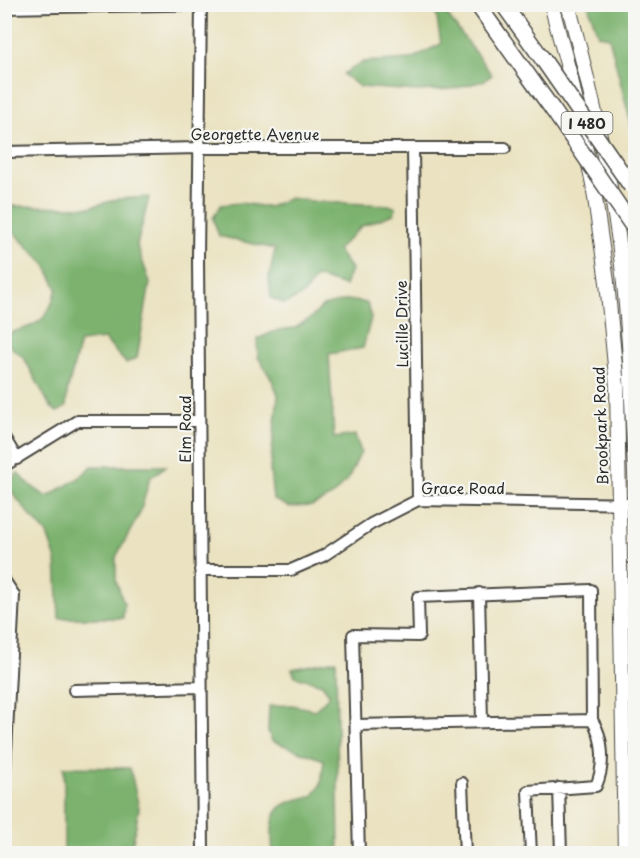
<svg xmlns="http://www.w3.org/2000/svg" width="640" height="858" font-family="'Playpen Sans',sans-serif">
	<rect width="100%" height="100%" fill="#f6f6f2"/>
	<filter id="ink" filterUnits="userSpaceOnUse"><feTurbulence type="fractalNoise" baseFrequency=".0167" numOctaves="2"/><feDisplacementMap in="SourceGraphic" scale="12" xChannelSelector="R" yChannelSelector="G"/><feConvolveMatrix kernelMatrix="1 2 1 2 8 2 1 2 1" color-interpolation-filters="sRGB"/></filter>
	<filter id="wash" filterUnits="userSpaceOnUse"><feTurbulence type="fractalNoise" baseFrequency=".008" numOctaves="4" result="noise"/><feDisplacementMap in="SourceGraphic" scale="24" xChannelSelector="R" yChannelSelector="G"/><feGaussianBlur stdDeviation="1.35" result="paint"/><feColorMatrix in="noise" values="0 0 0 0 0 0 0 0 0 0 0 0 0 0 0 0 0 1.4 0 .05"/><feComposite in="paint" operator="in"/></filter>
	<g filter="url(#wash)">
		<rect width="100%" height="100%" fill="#eae2c0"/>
		<path fill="#7bb26e" stroke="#536e4c" stroke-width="1.5" d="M439,4l53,71 -9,6 -30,8 -36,2 -57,-4 -17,-13 20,-12 48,-3 30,-15 -5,-31 -6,-8z
			M588,5h47v135l-26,-103 -11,-2z
			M149,197l-12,48 13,38 -13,75 -11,5 -22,-24 -24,3 -13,50 -1,15 -9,5 -7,-6 -26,-48 -19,-16 5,-9c32,-10 36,-11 47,-44l-11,-24 -34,-34 -7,-1v-24l85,1 28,-8z
			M290,198l29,4 70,3 7,3 -2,6 -32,12 -25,24 14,19 -6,17 -29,-9 -13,18 -18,9 -14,-6 -2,-20 6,-29 -56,-13 -6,-18 8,-13 19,-2 29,4z
			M348,300l19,3 4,15 -8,30 -34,6 5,84 21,-3 6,17 -13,27 -16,17 -20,10 -23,1 -16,-8 -3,-30 8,-74 -6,-15 -14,-23 -1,-18 21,-9 17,-2 16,-10 12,-12z
			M92,466h74l-16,12 -10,35 -24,44v23l8,24 -1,14h-64l-3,-58 -9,-26 -19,-21 -22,-29 12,-11 12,12 17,12 32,-19z
			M336,660l3,193h-66c-3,-36 -2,-52 39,-56l9,-13 3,-24 -52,-19 -4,-10 1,-25 23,-1 23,5 15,-15 -8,-11 -27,-8 -3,-7z
			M64,767l66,1 9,40 -8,45h-67z"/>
	</g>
	<g filter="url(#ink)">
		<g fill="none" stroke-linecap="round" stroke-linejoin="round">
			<defs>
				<path id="minor" d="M201,4l-3,254 5,596
					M4,8l213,-4
					M413,148l5,352
					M4,152l195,-4h306
					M4,437l13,22
					M4,466l73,-45h122
					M200,570h91l32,-14 48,-32 47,-24 218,4
					M4,580l10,15 -10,196
					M479,593l3,129
					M74,690l127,-3
					M356,725l236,-5
					M462,783l3,71
					M559,788l2,66
					M359,854l-6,-219 66,1 -1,-39 173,-7 1,130c12,18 13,46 4,66l-68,5 3,63"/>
				<path id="major" d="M551,4l20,75 22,105 14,98 10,105 8,467
					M568,4c24,89 45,179 55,270 8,74 10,149 13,224"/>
				<path id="highway" d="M477,4l76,106
					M503,4l41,57"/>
			</defs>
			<use href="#minor" stroke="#484641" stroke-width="14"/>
			<use href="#major" stroke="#484641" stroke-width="16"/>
			<use href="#highway" stroke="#484641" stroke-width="18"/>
			<use href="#minor" stroke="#fff" stroke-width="10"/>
			<use href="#major" stroke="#fff" stroke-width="14"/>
			<use href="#highway" stroke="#fff" stroke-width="15"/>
			<defs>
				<path id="highway-bridge" d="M544,61l87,125
					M553,110l83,121"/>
			</defs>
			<use href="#highway-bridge" stroke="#484641" stroke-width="18" stroke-linecap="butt"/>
			<use href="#highway-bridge" stroke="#fff" stroke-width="15"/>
		</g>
	</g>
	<g text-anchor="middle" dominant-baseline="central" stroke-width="4.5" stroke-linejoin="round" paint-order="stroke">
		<rect fill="#f6f6f2" stroke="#686867" stroke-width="1.5" x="561.5" y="112" width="51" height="22" rx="4.5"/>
		<g font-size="14" font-weight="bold" fill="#2b2b2b">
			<text x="587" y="123">I 480</text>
		</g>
		<g font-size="15" fill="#2b2b2b" stroke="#f6f6f2">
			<text x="255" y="133">Georgette Avenue</text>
			<text transform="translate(401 324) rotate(-91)">Lucille Drive</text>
			<text transform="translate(600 426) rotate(-92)">Brookpark Road</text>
			<text transform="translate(184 429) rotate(-90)">Elm Road</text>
			<text x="463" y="487">Grace Road</text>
		</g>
	</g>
	<rect width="640" height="858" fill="none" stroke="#f6f6f2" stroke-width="24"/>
</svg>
